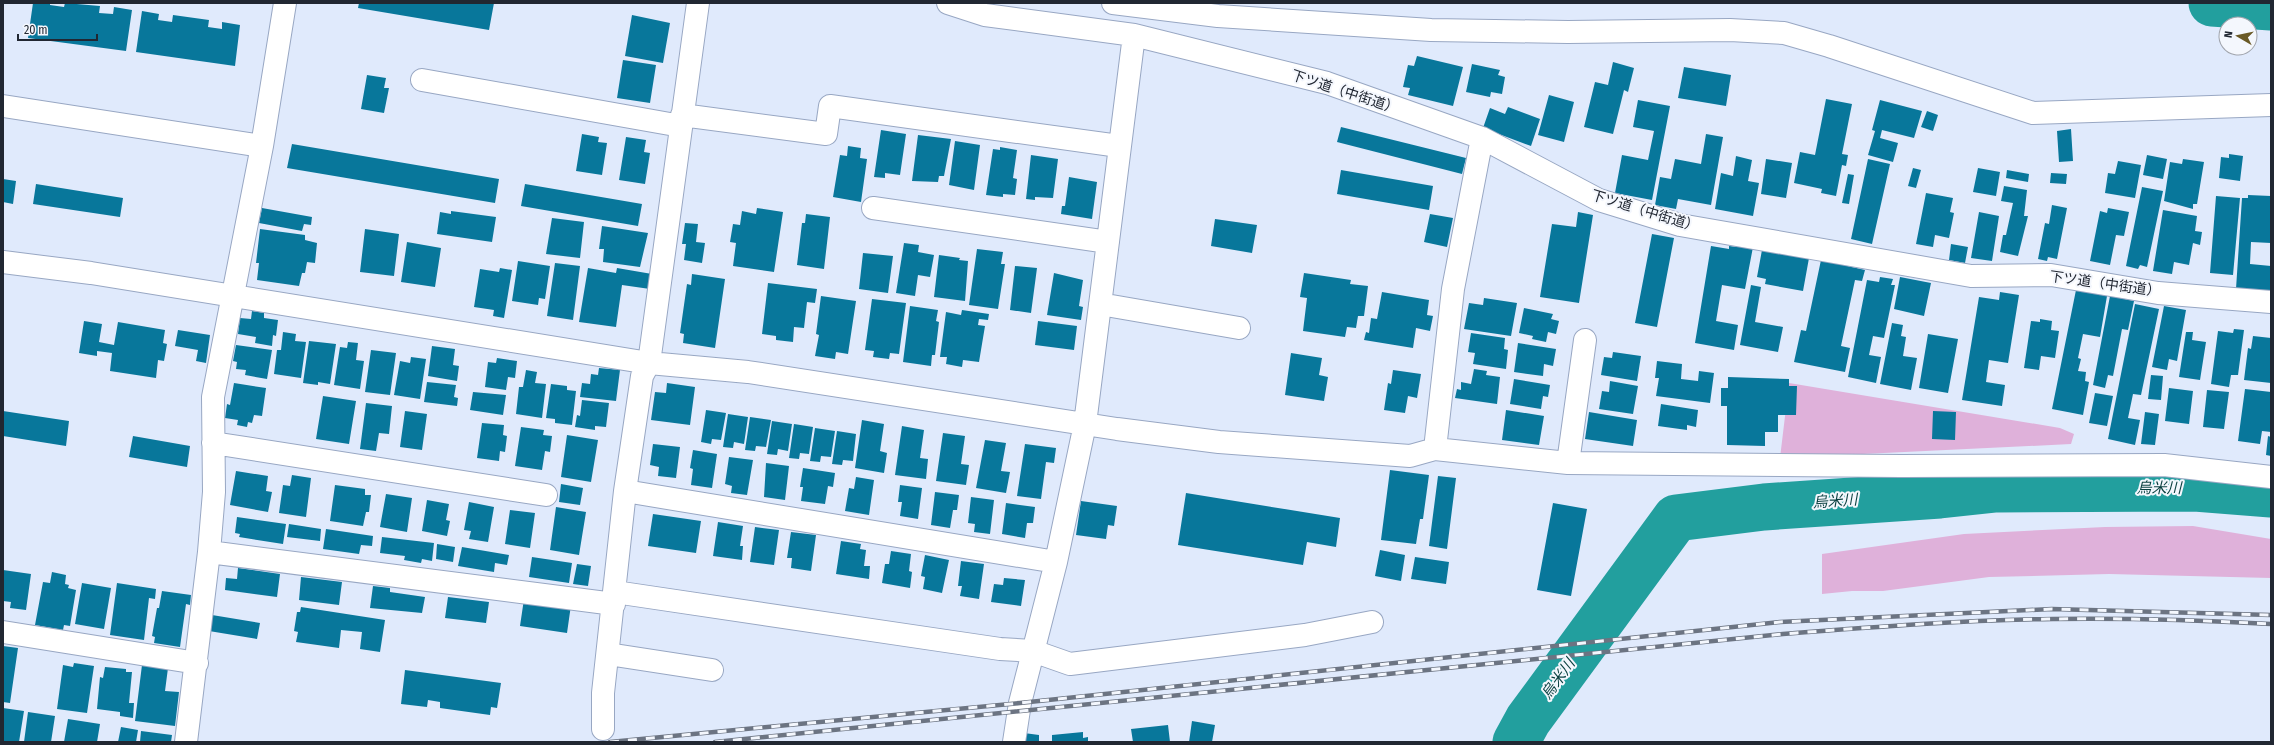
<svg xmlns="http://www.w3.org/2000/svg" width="2274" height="745" font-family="'Fira Sans Condensed','Noto Sans JP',sans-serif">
	<rect width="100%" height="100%" fill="#e0eafc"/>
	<path fill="#dfb1da" d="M1789,383l271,45 14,6 -3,10 -291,14z
		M2193,526l78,13v39l-162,-4 -120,3 -106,14h-31l-30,3v-40l142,-20 141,-7z"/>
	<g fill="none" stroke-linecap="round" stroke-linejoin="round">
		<path stroke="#229f9e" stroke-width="47" d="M2212,3l59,4
			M1516,742l12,-22 148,-202 88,-11 176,-12 56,-6 199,-1 76,6"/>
	</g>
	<path fill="#08779b" d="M33,3h17v2l14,2 1,-4 35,3 -1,7 14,1 1,-7 18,3 -6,41 -98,-13z
		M359,3h135l-5,27 -131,-22z
		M142,11l17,3 -1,6 14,2 1,-7 36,5 -1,7 14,2v-7l18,3 -5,41 -99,-14z
		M632,15l38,8 -7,40 -38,-7z
		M1417,56l46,11 -10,39 -45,-11 2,-7 -7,-1 5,-22 6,1z
		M623,60l33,5 -6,38 -33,-5z
		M1613,62l21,6 -6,24 -4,-2 -11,44 -29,-7 11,-45 13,3z
		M1472,64l28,6 -2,5 7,2 -3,17 -11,-2 -1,5 -24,-5z
		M1684,67l47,8 -5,31 -48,-8z
		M367,75l19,3 -2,10h5l-5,25 -23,-4z
		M1549,95l25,7 -10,40 -26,-7z
		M1826,99l26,5 -10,50 6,1 -2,11 -4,-1 -6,31 -15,-3 1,-4 -28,-6 6,-31 15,3z
		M1638,100l32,6 -18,94 -37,-7 7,-38 26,5 6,-29 -21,-4z
		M1880,100l42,11 -8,27 -32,-8 -2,8 18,5 -5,19 -25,-7 7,-24 -3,-1z
		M1508,107l32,12 -9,27 -48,-18 7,-20 15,6z
		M1927,111l11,4 -5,16 -12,-4z
		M1341,127l125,31 -4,16 -125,-32z
		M2071,129l2,32 -14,1 -2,-31z
		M881,130l25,4 -6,41 -15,-2v5l-11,-1z
		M582,134l17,3 -1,5 9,1 -5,32 -26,-4z
		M1706,134l17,3 -12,68 -33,-6 -2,10 -21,-4 5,-28 11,2 4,-20 26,5z
		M918,135l33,4 -7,37h-5l-1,6 -26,-1z
		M626,137l20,3 -2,12 6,1 -5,31 -26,-4z
		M955,141l25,4 -6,45 -25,-5z
		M292,144l207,35 -4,24 -208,-35z
		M848,146l13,2 -1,10 7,1 -6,43 -28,-5 7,-42 7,1z
		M1000,147l17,3 -4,28 4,1 -2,16 -12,-1v3l-17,-2 7,-46 7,1z
		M2229,154l14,2 -3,25 -21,-3 2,-21 8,1z
		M1031,155l27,4 -5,39 -18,-1v3l-9,-1z
		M2147,155l20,4 -4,20 -20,-4z
		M1736,156l16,4 -4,21 11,2 -6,33 -38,-7 6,-36 12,3z
		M1766,159l26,4 -6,35 -25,-4z
		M1868,159l22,5 -18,80 -21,-5z
		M2183,159l21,3 -7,42h-4v5l-29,-8 6,-39 12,2z
		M2118,161l23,4 -6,33 -30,-5 3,-20 7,1z
		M1913,168l8,2 -5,18 -8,-2z
		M1978,168l22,4 -4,24 -23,-4z
		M1341,170l92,16 -4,24 -92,-16z
		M2007,170l22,4 -1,8 -22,-4z
		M2051,173l16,1 -1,10 -16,-1z
		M1848,174l6,1 -5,29 -7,-1z
		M1069,177l28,5 -5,37 -31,-5 1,-8h3z
		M3,179l13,2 -3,23 -10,-2z
		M36,184l87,14 -3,19 -87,-13z
		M525,184l117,20 -4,22 -117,-20z
		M2004,186l23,4 -3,26h4l-10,40 -18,-4 3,-17h3l7,-32 -12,-2z
		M2142,187l21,4 -16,76 -7,-2 -2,4 -12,-3z
		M1926,193l27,5 -3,14 4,1 -5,25 -14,-3 -2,12 -17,-3z
		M2248,195l23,1v47l-20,-1 -1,22 21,2v25l-35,-2 6,-91h6z
		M2216,196l24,2 -7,77 -23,-2z
		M2052,205l15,3 -10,51 -9,-2 -1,4 -9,-2 7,-36 4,1z
		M262,208l50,9 -1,8 -7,-1 -2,7 -43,-8z
		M757,208l26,4 -9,60 -41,-6 3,-23 -6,-1 3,-18 7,1 2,-14 14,3z
		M2108,208l21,4 -5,24 -8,-1 -6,30 -20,-4 10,-50 7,2z
		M2163,210l34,6 -2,15 7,1 -2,13 -7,-2 -4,22 -15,-3 -2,12 -19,-3z
		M451,211l45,6 -4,25 -55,-8 3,-22 11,2z
		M1578,212l15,3 -14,88 -39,-6 12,-73 24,3z
		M1979,212l20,4 -7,45 -21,-3z
		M806,214l24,3 -6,52 -27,-4 5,-42h3z
		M1430,214l23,4 -6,29 -23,-5z
		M552,218l32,4 -4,36 -34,-4z
		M1215,219l42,6 -5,28 -41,-7z
		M685,223l13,1 -2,18 9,1 -3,20 -18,-3 2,-16h-4z
		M602,226l46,7 -8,34 -37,-5 1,-13h-5z
		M260,229l45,6v5l12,3 -2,20 -8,-1 -2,11h-3l-3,13 -42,-6 2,-17h-3z
		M365,229l34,5 -5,42 -34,-4z
		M1652,234l22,4 -17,89 -22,-4z
		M407,242l34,6 -6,39 -34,-5z
		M904,243l15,2 -1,7 16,3 -4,22 -12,-2 -3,21 -19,-3z
		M1951,244l17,3 -3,16 -16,-3z
		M1737,245l16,2 -8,42 -23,-4 -6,36 22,4 -4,25 -39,-7 16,-97 18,3v-3l8,1z
		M977,249l26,3 -2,12h4l-7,45 -29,-4z
		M1762,250l47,8 -6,33 -38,-7 1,-5 -9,-2z
		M863,253l30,3 -5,37 -29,-4z
		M939,255l21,3 -1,2 9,1 -3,40 -31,-4z
		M1821,260l44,10 -3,11 -7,-1 -14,66 9,2 -5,24 -51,-10 7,-32 5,1z
		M518,261l32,5 -5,33 -6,-1 -1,7 -26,-4z
		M555,263l25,3 -7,54 -26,-4z
		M1015,266l22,2 -6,45 -21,-3z
		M500,268l12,2 -8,48 -11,-2 1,-6 -20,-3 6,-38 19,3z
		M588,268l28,5 1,-5 35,6 -2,15 -28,-4 -6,42 -37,-5z
		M1054,273l29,7 -4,26 4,1 -2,13 -34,-5z
		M1304,273l47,7 -1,4 18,2 -4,30h-6l-2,12 -9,-1 -2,10 -42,-6 4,-33 -7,-1z
		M692,274l33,5 -10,69 -32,-5 1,-9 -4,-1 7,-49 4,1z
		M1880,277l13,2 -2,6h4l-11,53 -11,-2 -4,19 12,2 -5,26 -28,-6 19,-97 12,2z
		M1900,277l31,6 -7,33 -30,-7z
		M768,283l49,6 -2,14 -8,-1 -3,26 -10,-1 -1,15 -17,-2v-4l-14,-2z
		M1751,285l10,2 -6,35 28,5 -5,25 -38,-7z
		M2076,290l31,6 -7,41 -17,-3 -5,24 3,1 -3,12 8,1 -1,9 4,1 -6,33 -31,-6z
		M1382,292l47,8 -2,15 6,1 -3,15 -14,-3 -3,20 -49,-8 2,-8 3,1 2,-15 6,1z
		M2000,292l19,3 -11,68 -19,-3 -3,22 19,3 -3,21 -40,-6 17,-103 20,3z
		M821,296l35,5 -8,53 -12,-2 -1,7 -20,-3 4,-21 -3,-1z
		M2110,296l24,5 -6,29 -6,-1 -9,47 -5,-1 -3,13 -12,-3z
		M1484,298l33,5 -6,33 -47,-7 5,-26 14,2z
		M872,299l34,4 -7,51 -9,-1 -1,6 -16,-2 1,-6 -9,-1z
		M2135,304l24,5 -18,86 -8,-1 -5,24 12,2 -5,25 -27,-6z
		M910,306l28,4 -2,11 3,1 -4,33h-3l-1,11 -28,-4z
		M2164,306l22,4 -9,51 -8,-2 -2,11 -15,-3z
		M1524,308l29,6 -2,5 8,2 -3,13 -8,-2 -2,10 -14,-3 1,-3 -14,-3z
		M962,310l27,4 -1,6 -9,-1 -1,6 7,1 -6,36 -16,-2 -1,7 -16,-3 1,-7h-7l6,-45 15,3z
		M252,311l12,2v5l14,2 -2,16 -3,-1 -1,11 -17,-3 1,-6 -18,-3 2,-16 11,1z
		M2040,319l12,2 -1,9 8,1 -4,27 -14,-2 -2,14 -15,-2 7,-47 9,1z
		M84,321l18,3 -3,18 15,3 4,-23 47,8 -2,13 4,1 -3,17 -6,-1 -2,18 -46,-7 2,-18 -15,-2v5l-18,-3z
		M1038,321l39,5 -3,24 -39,-5z
		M1892,323l11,2 -2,11 5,1 -3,19 14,2 -6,32 -31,-6z
		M2234,329l10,1 -6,45h-7l-2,12 -18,-3 7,-53 15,2z
		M178,330l32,5 -4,28 -10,-2 2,-11 -23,-4z
		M283,332l13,2 -1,7 11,1 -5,36 -27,-4 3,-24h4z
		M2186,332h7l-1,8 14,2 -6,38 -21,-3z
		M1471,333l34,5 -1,11 4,1 -2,19 -33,-5 2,-11 -7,-1z
		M1928,334l30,5 -10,54 -29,-5z
		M2253,336l18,2v45l-27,-3 4,-32 3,1z
		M309,341l27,3 -6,40 -12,-2v3l-15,-2z
		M348,342l10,1 -2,17 8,1 -4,28 -26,-4 6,-38 7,1z
		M1518,343l38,6 -3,17 -9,-2 -1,12 -29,-4z
		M236,345l36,5 -5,29 -22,-4 1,-5 -10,-1 1,-7 -4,-1z
		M432,346l23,3 -2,16 6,1 -2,15 -29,-5z
		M371,350l25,3 -6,42 -25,-3z
		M1613,352l28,4 -4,25 -36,-6 3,-18 8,1z
		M1291,353l31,5 -3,17 9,2 -4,24 -39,-6z
		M411,357l15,2 -6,40 -26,-4 6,-34 10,2z
		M497,358l20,3 -2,17 -7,-1 -2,13 -21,-3 3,-25 8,1z
		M1657,361l25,3 -1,15 17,2 1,-10 15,2 -4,30 -54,-7 3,-18h-4z
		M599,368l21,2 -4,31 -36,-4 2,-14 8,1 1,-10 7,1z
		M1474,369l13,2 -1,4 14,2 -3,27 -42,-6 2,-9 4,1v-8l10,2z
		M526,370l11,2 -2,11 11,1 -4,34 -26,-4 3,-27h4z
		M1393,370l28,4 -4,24 -9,-2 -3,17 -21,-3 4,-27 3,1z
		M2151,375l12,1 -2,24 -13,-1z
		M1728,377l61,2v7h8l-1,29h-18v17h-13v14l-38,-1v-39h-6v-18h7z
		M1514,379l36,6 -2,12 -5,-1 -2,13 -31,-5z
		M1610,381l28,5 -5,28 -34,-5 3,-18 7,1z
		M427,382l29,3 -2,12 4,1 -1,8 -33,-4z
		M234,383l32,5 -4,28 -8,-1 -2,8 -4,-1 -1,5 -10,-2 1,-5 -13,-2 2,-14 3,1z
		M667,383l28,4 -5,38 -39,-5 4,-28 11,1z
		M551,384l16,2v4l9,1 -4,34 -17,-2v-4l-9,-1z
		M2169,388l24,3 -4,33 -24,-3z
		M2245,389l26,3v40l-9,-1 -2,13 -22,-3z
		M2207,390l22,2 -5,37 -21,-2z
		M473,392l33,3 -3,20 -33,-5z
		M2095,393l18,3 -6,30 -18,-3z
		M323,396l33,5 -7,43 -33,-5z
		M582,400l27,3 -3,24 -11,-1v4l-20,-3 2,-12 3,1z
		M366,403l26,3 -3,28 -10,-1 -3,18 -16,-2z
		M1661,404l37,6 -2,17 -9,-2v5l-29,-4z
		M706,410l20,3 -5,27 -9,-1 -1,5 -10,-2z
		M1506,410l38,6 -5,29 -37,-5z
		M3,411l66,10 -3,25 -63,-10z
		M405,411l22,3 -5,36 -22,-3z
		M1933,411l23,1 -1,28 -23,-1z
		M1589,412l48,8 -4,26 -48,-7z
		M2145,412l14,2 -4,31 -14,-1z
		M728,414l20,3 -4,27 -10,-2 -1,6 -10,-1z
		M750,417l21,3 -5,27 -10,-1 -1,5 -10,-1z
		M862,420l22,4 -4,27 7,2 -3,20 -29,-5z
		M772,421l20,3 -4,27 -10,-2 -1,6 -10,-1z
		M482,423l22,2 -1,10 4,1 -2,16 -5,-1 -1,10 -22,-3z
		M794,424l19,3 -4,27 -9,-1 -1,6 -10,-1z
		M902,426l22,4 -4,28 8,1 -2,20 -31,-4z
		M521,427l23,3 -1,5 9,1 -2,16 -5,-1 -3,19 -27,-4z
		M815,428l20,3 -4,26 -10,-1 -1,6 -10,-1z
		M837,431l19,3 -3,27 -10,-1 -1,5 -10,-1z
		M943,433l22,3 -4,28 8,1 -3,20 -30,-4z
		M567,435l31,5 -7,42 -30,-5z
		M133,436l57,10 -3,21 -58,-10z
		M2268,436l3,1v19l-5,-1z
		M985,440l21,3 -5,28 9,1 -4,21 -30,-5z
		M653,444l27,3 -4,31 -18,-2 1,-9 -9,-2z
		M1025,444l31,4 -2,15 -8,-1 -5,37 -24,-3z
		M693,450l24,4 -5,34 -21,-3 2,-16 -3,-1z
		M729,457l24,3 -6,35 -16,-2 1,-7 -7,-2z
		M766,463l23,3 -4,34 -21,-3z
		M803,468l32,5 -2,14 -5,-1 -3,18 -24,-3 2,-14h-3z
		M1390,470l39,5 -6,44h-3l-4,25 -35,-4z
		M236,471l32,5 -2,15 6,1 -4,20 -38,-7z
		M292,475l19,3 -5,39 -27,-4 4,-28 7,1z
		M1438,476l18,2 -9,71 -18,-3z
		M856,477l18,3 -5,35 -24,-4 4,-23 5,1z
		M561,484l22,4 -3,17 -21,-3z
		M335,485l30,4v6h6l-2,17h-3l-3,14 -33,-5z
		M900,485l22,3 -4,31 -18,-3 2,-14h-4z
		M935,492l24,3 -2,15h-4l-3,18 -19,-3z
		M1186,493l154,25 -4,29 -29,-5 -4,23 -125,-20z
		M386,494l26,4 -5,34 -27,-5z
		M971,497l23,3 -4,34 -16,-2 1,-8 -7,-1z
		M427,500l22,4 -3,16 4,1 -3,15 -25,-5z
		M1081,501l36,5 -3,20 -6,-1 -2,14 -30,-4z
		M469,502l25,5 -6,35 -19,-3 2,-8 -7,-1z
		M1006,503l29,4 -2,16h-6l-2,15 -23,-4z
		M1553,503l34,6 -16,87 -34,-6z
		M556,507l30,5 -7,43 -29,-5z
		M510,510l25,3 -5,35 -25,-4z
		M653,514l48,7 -5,32 -48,-7z
		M237,517l49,7 -3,20 -44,-7 1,-3 -5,-1z
		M718,522l25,4 -3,20h3l-1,14 -29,-4z
		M289,524l32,5 -1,12 -33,-4z
		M755,527l24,3 -5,35 -24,-3z
		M326,529l47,7 -1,10 -11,-1 -2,9 -36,-5z
		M791,532l25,3 -5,36 -20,-3 1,-10h-5z
		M382,537l52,6 -2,18 -10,-2 -1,4 -17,-3 1,-4 -25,-3z
		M841,541l20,3 -1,5 6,1 -2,16h6l-1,13 -33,-5z
		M437,544l18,3 -2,15 -17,-3z
		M462,547l47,8 -2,10 -12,-2 -1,9 -36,-6z
		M1380,550l25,5 -4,26 -26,-5z
		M891,551l20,3 -2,17 3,1 -2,16 -28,-5 3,-19h4z
		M925,555l24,5 -7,33 -19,-4 2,-12 -4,-1z
		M532,557l40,6 -3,20 -40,-6z
		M1415,557l34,5 -3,22 -35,-5z
		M961,561l23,3 -5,35 -19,-3 2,-10h-4z
		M577,564l14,2 -3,20 -15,-2z
		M238,568l42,6 -3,23 -52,-7 1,-12 11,1z
		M3,570l28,4 -5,36 -16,-2 1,-6 -8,-1z
		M52,572l14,3 -1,9 4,1 -1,3 8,2 -6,36 -6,-1 -1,5 -28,-5 8,-43 7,1z
		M301,577l41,5 -3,23 -40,-5z
		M1004,578l21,2 -4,26 -30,-4 3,-18 9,1z
		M82,583l29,5 -7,41 -29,-5z
		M117,583l39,6 -1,10 -6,-1 -5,42 -34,-5z
		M373,586l17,2v4l35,5 -3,16 -52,-5z
		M162,591l29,4 -1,10 -4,-1 -6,43 -26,-4 1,-6 -3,-1 5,-28h2z
		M448,597l41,5 -3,21 -41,-5z
		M524,599l47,6 -4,28 -47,-7z
		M301,607l84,13 -5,32 -20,-3 2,-17 -21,-2 -2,18 -43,-6 2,-10 -4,-1 3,-19h3z
		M212,615l48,8 -3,16 -48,-8z
		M3,646l15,2 -8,55 -7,-1z
		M74,663l20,3 -7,47 -30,-4 6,-44 10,2z
		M142,665l26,3 -3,23 14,1 -4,34 -40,-5z
		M105,667l21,2v3h6l-3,31h5l-1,15 -13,-2v-4l-23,-3 3,-32 3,1z
		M405,670l96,13 -4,25 -6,-1 -1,8 -50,-7v-6l-12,-2 -1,7 -26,-3z
		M3,708l21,3 -5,31h-16z
		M28,712l27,4 -4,26h-27z
		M68,719l32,5 -3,18h-33z
		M1192,721l23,4 -3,17h-23z
		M1168,725l2,17h-37l-2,-13z
		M121,727l17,3 -2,12h-18z
		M141,731l31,4 -1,7h-31z
		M1083,732v6l5,-1v5h-36v-7z
		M1024,733l15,2v7h-16z"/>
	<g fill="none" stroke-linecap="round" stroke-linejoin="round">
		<defs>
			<path id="street" d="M948,3l37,12 149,20 193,48 155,55 117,62 81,25 291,51 80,-1 107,18 113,9
				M1113,3l105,13 213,14 137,2 162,-2 54,3 45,13 204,67 238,-8
				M422,80l259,46
				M3,106l259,40
				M682,115l144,19 4,-28 289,40
				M873,208l235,34
				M3,262l88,11 558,90 99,9 369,57 102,13 191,14 25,-7 133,14 333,3 263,-1 107,12
				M1100,304l139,24
				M213,443l333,52
				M1435,449l18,-160 29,-151
				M1568,463l17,-123
				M625,491l431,71
				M209,552l405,52
				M615,592l385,57 33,2 37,13 235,-29 67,-13
				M3,632l194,31
				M608,654l104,16
				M603,729v-36l22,-202 17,-115 7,-13 49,-360
				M186,742l23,-190 5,-60 -1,-95 49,-251 23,-143
				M1014,742l6,-39 36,-141 29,-138 49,-389"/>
		</defs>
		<use href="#street" stroke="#98a7c3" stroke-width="24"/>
		<use href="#street" stroke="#fff" stroke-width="22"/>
		<defs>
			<path id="rail" d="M610,742l410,-39 760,-81 272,-13 219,6
				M715,742l1068,-108c90,-7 180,-14 270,-15 73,-1 145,1 218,5"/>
		</defs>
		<use href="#rail" stroke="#6c7482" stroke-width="4.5"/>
		<use href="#rail" stroke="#f4f7fd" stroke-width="3" stroke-dasharray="9" stroke-linecap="butt"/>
	</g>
	<g text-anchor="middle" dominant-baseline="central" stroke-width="4" stroke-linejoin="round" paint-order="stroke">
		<g font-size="14" fill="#212732" stroke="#f4f7fd">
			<text transform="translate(1345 92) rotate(18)">下ツ道（中街道）</text>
			<text transform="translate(1645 211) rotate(17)">下ツ道（中街道）</text>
			<text transform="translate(2105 284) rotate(8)">下ツ道（中街道）</text>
		</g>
		<g font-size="15" font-style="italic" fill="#093f3f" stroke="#f4f7fd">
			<text x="2159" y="488">烏米川</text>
			<text transform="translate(1835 501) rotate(-4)">烏米川</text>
			<text transform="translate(1558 679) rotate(-54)">烏米川</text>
		</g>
	</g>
	<rect width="2274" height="745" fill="none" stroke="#212732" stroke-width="8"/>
	<g transform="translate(2238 36) rotate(279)"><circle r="19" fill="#f4f7fd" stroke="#a0a4ac"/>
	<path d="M0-3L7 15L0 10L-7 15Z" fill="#695926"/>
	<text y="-6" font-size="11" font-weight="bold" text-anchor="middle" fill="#212732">N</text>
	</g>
	<path d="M18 34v6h79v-6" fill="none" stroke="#212732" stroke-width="2"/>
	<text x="24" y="34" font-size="12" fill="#212732" stroke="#f4f7fd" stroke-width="3" paint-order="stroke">20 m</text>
</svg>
